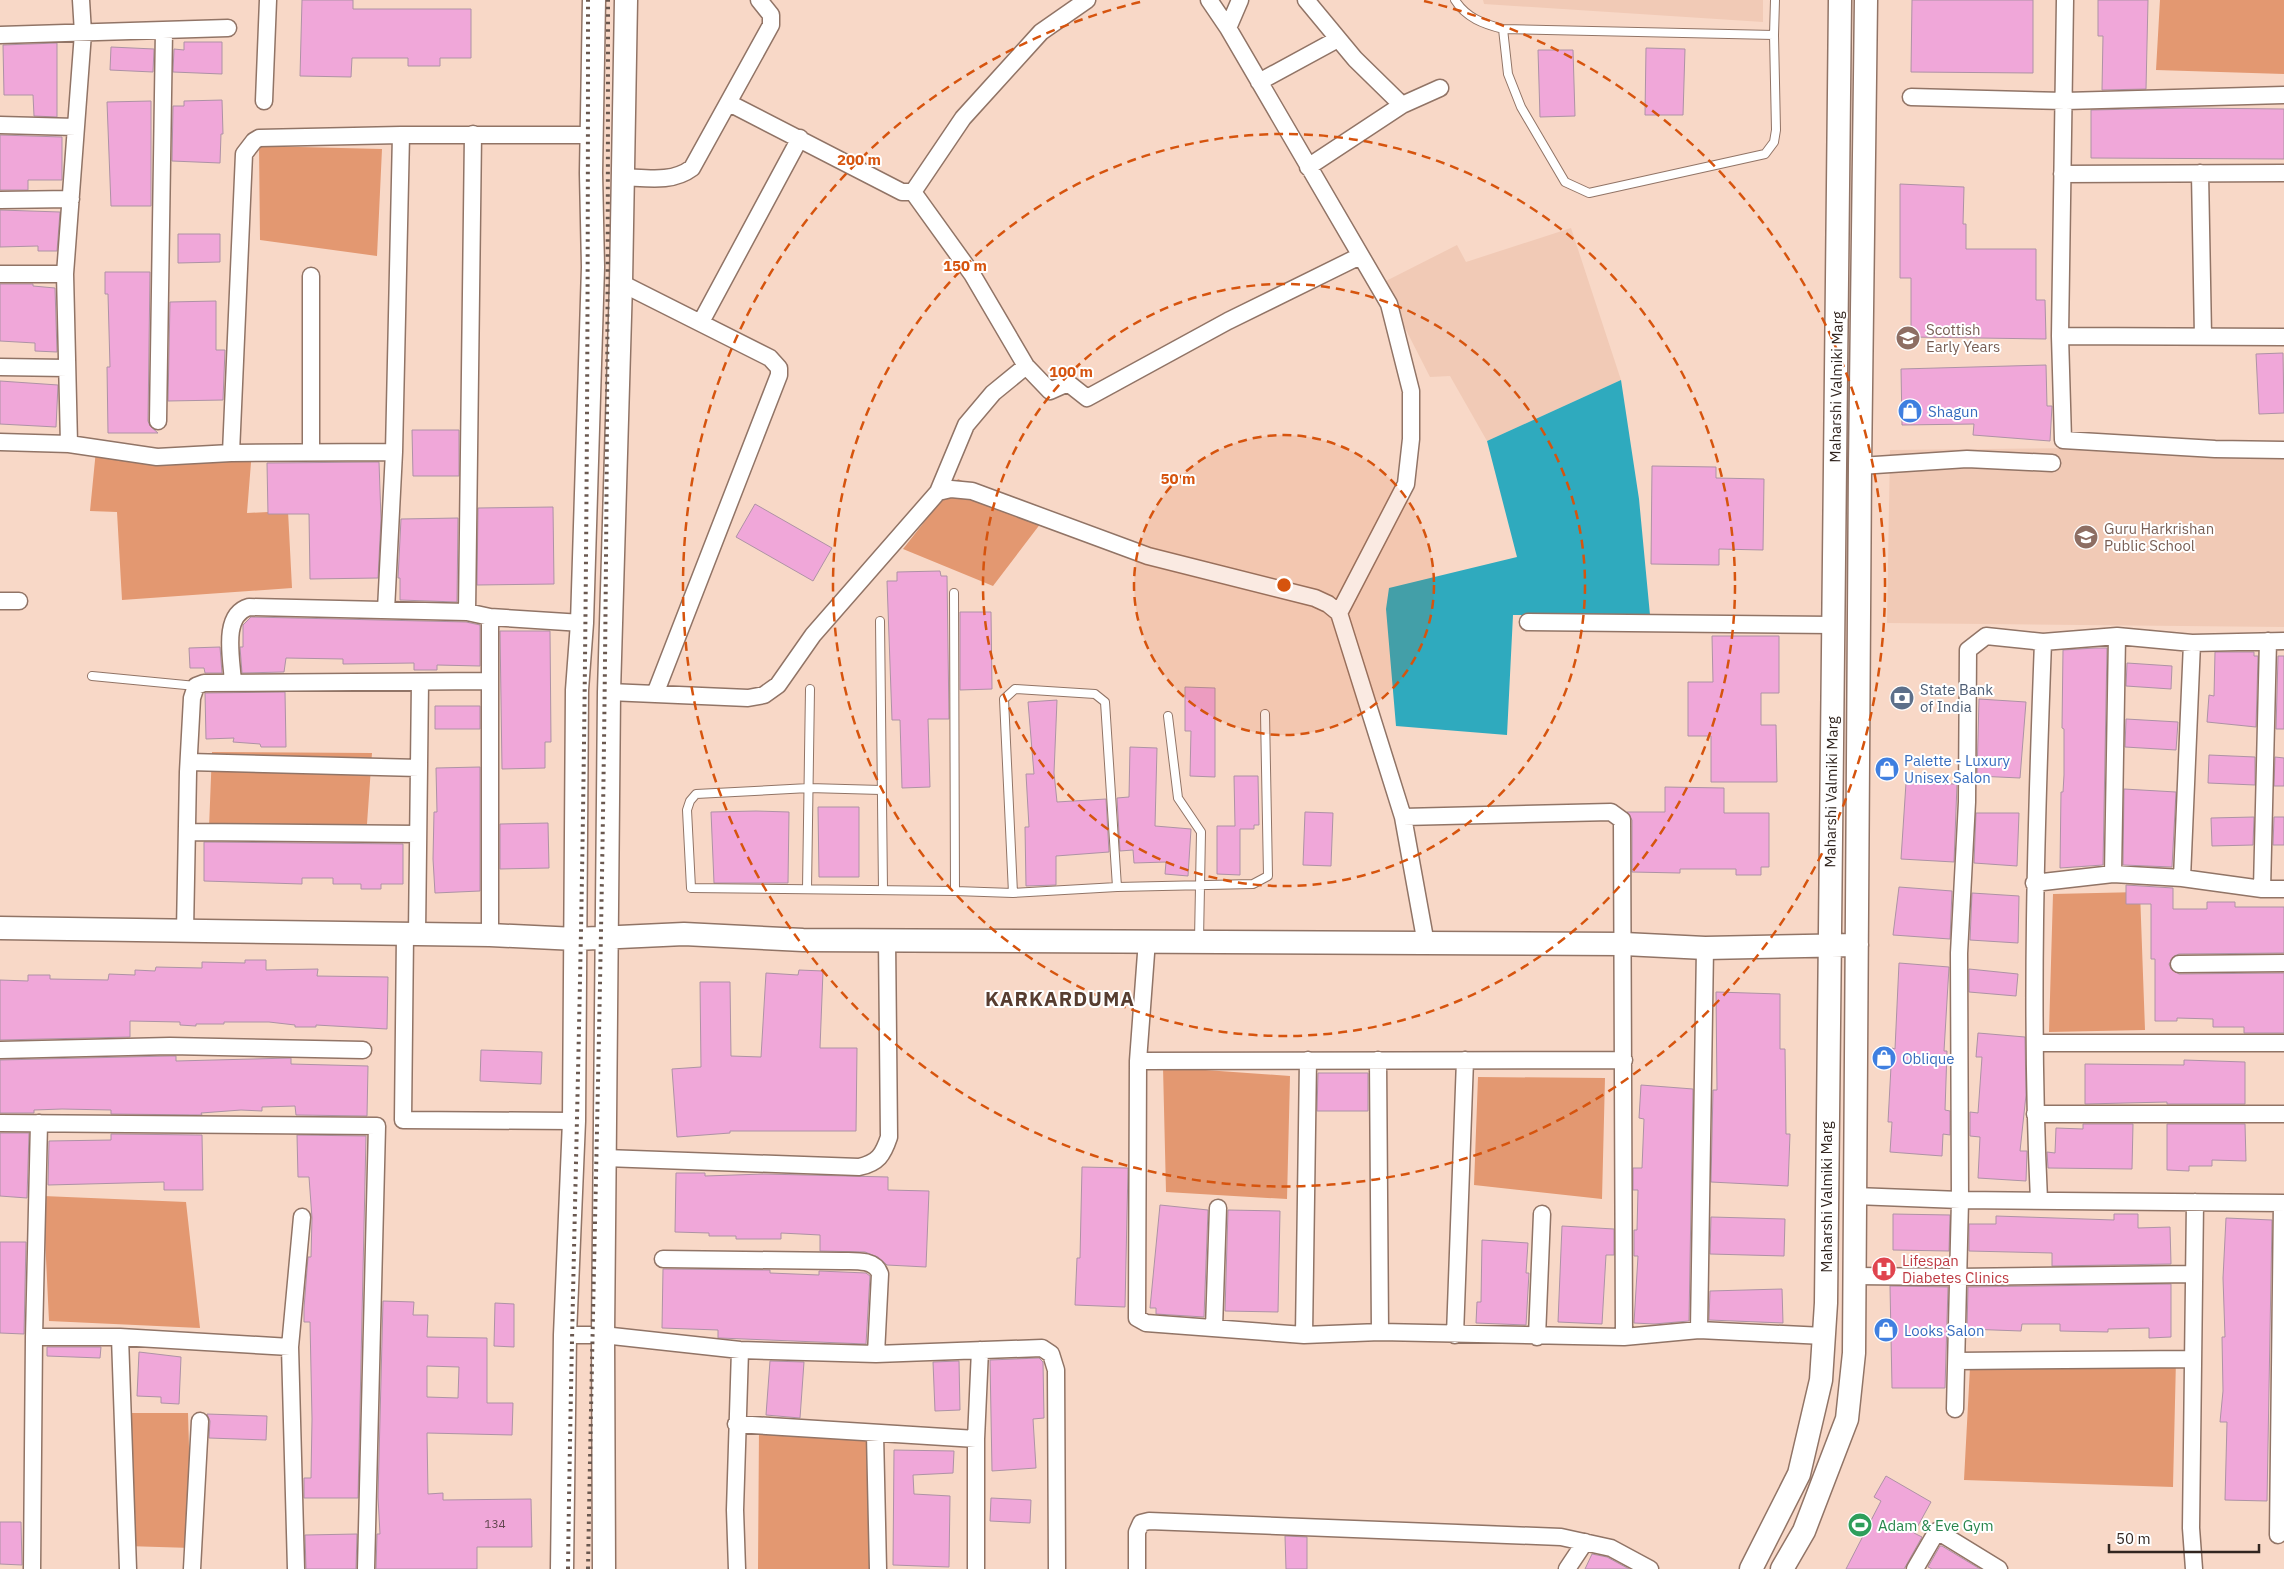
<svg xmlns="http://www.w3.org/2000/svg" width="2284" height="1569" font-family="'IBM Plex Sans',sans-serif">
	<rect width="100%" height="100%" fill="#f8d8c7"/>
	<path fill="#f1cab6" d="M1483,0h280v22l-279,-18z
		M1571,228l50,152 -134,61 -37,-65 -20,1 -48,-94 75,-38 9,17z
		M2284,446v181l-397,-4 3,-173z"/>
	<path fill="#e39871" d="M2160,0h124v74l-128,-4z
		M259,146l123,3 -5,107 -117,-16z
		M96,450h156l-5,63 41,-2 4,77 -170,12 -5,-88 -27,-1z
		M958,479l86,40 -51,67 -90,-37z
		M212,752l160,1 -5,71 -158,4z
		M2140,892l5,138 -96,2 4,-138z
		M1163,1067l127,9 -3,123 -121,-7z
		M1478,1077l127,1 -3,121 -128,-14z
		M43,1196l143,6 14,126 -151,-7z
		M2176,1359l-3,128 -209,-7 6,-113z
		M128,1413h60l4,135 -66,-2z
		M759,1428l114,6v135h-115z"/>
	<path fill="#2faabe" d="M1621,380l18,119 11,116h-137l-6,120 -111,-9 -10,-117 3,-21 128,-31 -30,-116z"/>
	<path fill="#f0a7d9" stroke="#ae92a5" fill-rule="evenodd" d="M302,0h51v9h118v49h-31v8h-32v-8h-56l-1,19 -51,-1z
		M1912,0h121v73l-122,-1z
		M2098,0h50l-2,89 -44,1 1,-54h-5z
		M184,42h38v32l-49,-2 1,-23 10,1z
		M57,43v74l-23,-1 -1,-21h-29l-1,-50z
		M111,47l43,2 -1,23 -43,-2z
		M1646,48l39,1 -2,66h-38z
		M1538,50h35l2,66 -35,1z
		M222,100l1,34h-2l-1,29 -48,-2 1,-55h11v-5z
		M151,101v105h-40l-4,-104z
		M2185,108l99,1v50l-193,-1v-48z
		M0,135l62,2v43h-34v10h-28z
		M1900,184l64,3 -1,37h3v25h70v51h9l1,39 -135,-2v-59h-11z
		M0,210l60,2 -3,39h-19v-5l-38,1z
		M178,234h42v28l-42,1z
		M105,272h45l-2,149 2,5 8,7h-50l-1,-66h3l-2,-73h-3z
		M0,284h33v2l22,2 2,64 -22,-1v-8l-35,-2z
		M216,301v49h9l-2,50 -55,1 2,-99z
		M2283,353l1,60 -25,1 -3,-60z
		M2046,365l1,41h5l-2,35 -77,-6 1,-11 -72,1 -1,-56z
		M0,381l58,4 -2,42 -56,-3z
		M412,430h47v46h-46z
		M379,462l2,57 -3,59 -68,1 -1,-65h-41l-1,-51z
		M1652,466l64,1v11l48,1 -1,71 -44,-1v16l-68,-1z
		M755,504l77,44 -19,33 -77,-44z
		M553,507l1,77 -77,1 1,-77z
		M458,518l-1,84 -57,-2v-22h-2l3,-59z
		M940,571l1,5h6l2,143h-21l2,68 -28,1 -2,-68h-8l-5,-139h10v-9z
		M960,612h31l1,77 -32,1z
		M251,617l215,5 14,3v41l-43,-1v5h-23v-7l-71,1v-5l-57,-1 -2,14 -42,1 -2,-26h3v-22z
		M500,631h50l1,111h-6v26l-43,1z
		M1712,636h67v57h-18v32h15l1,57h-66v-46h-23v-54h25z
		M220,647l2,26h-17l-1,-5h-14l-1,-20z
		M2095,648h12l-4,217 -43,3 1,-76h2l1,-17v-46l-2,-1 1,-78z
		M2215,652h39v4h4l-2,71 -49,-5 2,-27 5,1z
		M2278,656h6v73h-8z
		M2127,663l45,3 -1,23 -45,-3z
		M1185,687l30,1v89l-25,-1 1,-45h-6z
		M285,692l1,55h-25l-1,-3 -27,-2 1,-4 -28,1 -1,-46z
		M1979,699l47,3 -6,76 -43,-2z
		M1057,700l-3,73 3,29 49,-3 3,53 -53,4v29l-30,1 -1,-59h4l-3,-53h8l-6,-72z
		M435,706h45v23h-45z
		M2126,719l52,3 -2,28 -51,-3z
		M1130,747l27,1 -2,78 36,3 -3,47 -23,-2 1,-12 -32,1 -1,-13 -13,1 -3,-53 12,-1z
		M2209,755l46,2v28l-47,-2z
		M2275,757l9,1v28h-10z
		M480,767v124l-45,2 -2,-34 1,-47h3l-1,-44z
		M1234,776h24l1,49h-5v4h-14v46l-23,-1v-48h18z
		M1906,783l51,1 -3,78 -53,-3z
		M1665,787l59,1v25h45v54h-8v8h-25v-6h-56v4l-48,-1v-52l-5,-8h38z
		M2124,789l52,3 -4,75 -49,-2z
		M818,807h41v70h-40z
		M756,811l33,1 -1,71h-74l-3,-71z
		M1305,812l28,1 -2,53 -28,-1z
		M1976,813h43l-2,53 -43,-3z
		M2254,817l-1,28 -41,1 -1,-28z
		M2274,817h10v28h-11z
		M548,823l1,45 -49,1v-45z
		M204,842l199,2v40h-22v5h-20v-5h-28v-6h-31v6l-98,-3z
		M2126,885l47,3v21h34v-7h28v5h49v46l-105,1 -5,2 -5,8 2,5 8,5 105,-1v60h-40v-6h-31v-8l-36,-1v3h-22v-62h-4v-55h-25z
		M1899,887l53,4 -2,48 -57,-4z
		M1972,893l47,3 -1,47 -48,-3z
		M245,960h21v10l52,-1 -1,7 71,1 -1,52 -71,-4v2h-21v-2l-26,-3h-45v2h-28v2l-16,-1v-3l-50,-1v16l-130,3v-60l28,1v-6h22v4l58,1 1,-6 26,1v-5l20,1 1,-4 46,1v-6l43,1z
		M1899,963l50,4 -5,84h3l-2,59 5,1v24l-7,-1 -1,22 -52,-4 2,-30h-4l4,-74 3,1z
		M1969,969l49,5 -2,22 -47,-4z
		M799,970l24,1 -3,77h37l-1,83h-126v2l-53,4 -5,-68 29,-2 -1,-85h30l1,74 30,1 5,-84 32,2z
		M1716,992l64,2v55h5l1,85h4l-2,52 -77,-4 2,-92h4z
		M1978,1033l47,4 1,58 -6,56h7l-1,30 -48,-3 2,-41 -10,-1v-24l8,1 4,-56h-6z
		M481,1050l61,2 -1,32 -61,-3z
		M170,1056h6v5l115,-3v6l77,2 -1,50 -71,-1 -1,-9 -33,1v4l-21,-1 -40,3 1,2 -91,-1v-4l-49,-1 -28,1v3h-34v-53z
		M2184,1060l61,2v42h-78v-2l-82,2v-40l99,1z
		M1318,1073h50v38h-51z
		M1641,1085l52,4 -4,232 -35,3 -20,-1 4,-67h-4v-26h3l1,-40h-5v-22h9l2,-49 -5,-1z
		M2083,1124h50l-1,45 -84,-1 -1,-16 8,1 1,-25 27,1z
		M2167,1124h78l1,37 -34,-1v6h-23v5l-22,-1z
		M0,1133h29l-2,65 -27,-2z
		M111,1134l91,1 1,55h-39v-8l-116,3 1,-44 62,-1z
		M297,1135l69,1 -8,362h-54v-20h7l1,-59 -2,-97h-6v-14l4,-51h3l1,-39 -3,-41h-11z
		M1082,1167l46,1 -3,139 -50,-2 2,-47h3z
		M676,1173h29v3l59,-2 124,3v13l41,1 -3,76 -39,-2 -9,-8 -13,-5 -45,-1v-16l-39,-2v6h-45v-3h-27v-3l-34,-1z
		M1160,1205l48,5 -4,107 -48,-3v-6h-6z
		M1228,1210l52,1 -2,101 -53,-1z
		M1893,1214l57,1 -1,36 -56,-1z
		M2114,1214h24v14l32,-1 1,37 -119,2v-13l-83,-2v-27h27v-8l118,4z
		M1711,1217l74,2 -1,37 -74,-2z
		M2226,1218l46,2 -5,281 -42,-1 2,-78h-7l3,-31 -1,-54h3l-2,-59z
		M1562,1226l52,3v26h-8l-4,69 -44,-2z
		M1482,1240l46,3 -2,30h3l-3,52 -50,-2 1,-21h4z
		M0,1242h26l-2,92 -24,-1z
		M663,1269l107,1v3l49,2v-4l47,2 4,3 -4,68 -146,-6h-2v-8l-56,-2z
		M2171,1284v53l-22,1v-10l-41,1v3l-48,-1v-7h-38l-1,7 -54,-2 1,-42z
		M1890,1286l58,1 -3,101h-53z
		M1782,1289l1,34 -74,-3 1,-29z
		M383,1301l31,1 -1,13h15l-1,22 60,1v65h26l-1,32 -85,-2 1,61 15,-1v7l88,-1 1,48h-55v22h-101l1,-35h3l-2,-37zM427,1366l32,1 -1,31 -31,-1z
		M495,1303l19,1v43l-20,-1z
		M47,1347h54l-1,11 -53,-2z
		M139,1352l42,5 -2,47 -18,-1v-6l-24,-1z
		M1039,1358l4,4 1,56 -11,1 3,49 -44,3 -2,-111z
		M770,1361l34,1 -4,56 -34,-3z
		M959,1361l1,49 -25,1 -2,-49z
		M207,1414l60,2 -1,24 -57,-2 1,-17z
		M894,1450l60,1 -1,22 -40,2 1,19 36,2 -1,71 -56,-2z
		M1886,1476l45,26 -17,31 8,4 -18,32h-58l35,-68 -7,-4z
		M991,1498l40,2 -1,23 -40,-2z
		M0,1522h21l1,43 -22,-1z
		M357,1534l-1,35h-50l-1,-34z
		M1285,1536l22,1v32h-21z
		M1940,1546h2l38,23h-48l-4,-2z
		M1592,1554l15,3 22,12h-44z"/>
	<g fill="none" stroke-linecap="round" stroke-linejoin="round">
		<defs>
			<path id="lane" d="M1455,0c11,18 29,24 48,29l271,6 1,-35
				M1503,29l5,45 13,33 44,75 24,11 176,-39 9,-12 2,-12 -2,-95
				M880,621l3,269
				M92,676l104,10
				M1168,716l10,82 23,34 -2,108
				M881,790l-72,-2 -113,6 -6,7 -3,9 4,78 264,3 -1,-298
				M807,889l3,-200
				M955,891l58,2 104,-6 136,-3 15,-8 -3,-162
				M1013,893l-9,-194 11,-10 80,5 10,8 12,185"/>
			<path id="street" d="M1209,0l19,28 161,276 22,87v48l-5,45 -67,129
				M1306,0l49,59 47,46 -94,62
				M2065,0l-5,336 3,104 152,9 69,1
				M1228,28l12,-28
				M0,35l228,-7
				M1259,82l79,-43
				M1911,97l154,4 219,-6
				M264,101l4,-101
				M729,103l173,89h11l50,-74 78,-86 46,-32
				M1402,105l38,-17
				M0,125l76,2
				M2200,173l3,163
				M2062,174l222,-1
				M623,177c24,1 49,6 69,-9l79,-143v-10l-12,-15
				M913,192l59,82 54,92 24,25 18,-8 19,15 141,-77 132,-65
				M0,200l71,-1
				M0,274h65
				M311,276v176
				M621,283l149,75 9,10v7l-124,319
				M701,322l99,-184
				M2060,336l224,1
				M0,367l67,1
				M158,421l6,-391
				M0,442l69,2 88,13 74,-4
				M69,444l-4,-170 18,-241 -2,-33
				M394,452l-163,1 13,-299 10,-13 5,-3 142,-3h193
				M1860,466l107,-7 85,4
				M938,492l28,-67 27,-32 33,-27
				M0,601h19
				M386,610l8,-158 7,-317
				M467,612l6,-478
				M490,617v318
				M1528,622l305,3
				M233,683c-1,-23 -12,-68 16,-76l218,5 23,5 92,6
				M609,692l139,6 16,-3 14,-10 35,-50 125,-143 13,-3 21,2 176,65 167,42 13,6 11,9 64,204 23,127
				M189,762l230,6
				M1403,817l208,-5 11,8 2,517
				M187,832l231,2
				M2113,874l4,-238
				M2182,878l10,-235
				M2034,883l79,-9 69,4 80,11h22
				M2262,889l6,-248
				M185,931l3,-159 4,-74 4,-12 8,-3 285,-2
				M405,934l-2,186 171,1
				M417,934l3,-252
				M1147,940l-9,121 -1,257 9,5 158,12 76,-3 244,5 75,-7 125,6
				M2179,964l105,-1
				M2036,1043h248
				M0,1050l170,-4 193,4
				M1378,1060l2,272
				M1138,1061l486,-1
				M2035,1114h249
				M0,1123l377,3 -11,443
				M605,1158l254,9c19,-4 24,-12 30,-30l-2,-198
				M1855,1196l105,4 324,3
				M2039,1200c-9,-186 -3,-372 4,-558
				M663,1259l178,2c14,0 34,-2 39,13l-4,80
				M1854,1276l103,1 237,-3
				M1214,1328l4,-120
				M1699,1330l6,-382
				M565,1335h38l137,15 136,4 166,-6 9,6 5,16 1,199
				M1304,1335l4,-275
				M1455,1335l10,-275
				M34,1337h86l170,10
				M120,1337l8,232
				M1537,1337l5,-123
				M1957,1361l236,-2
				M1955,1409l5,-209 -1,-247 8,-151 1,-152 18,-14 57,6 74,-6 75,7 92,-2
				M736,1424l240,15
				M875,1434l3,135
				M2278,1535l4,-332
				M32,1569l2,-232 5,-214
				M192,1569l8,-148
				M296,1569l-6,-222 12,-130
				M737,1569l-2,-59 5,-160
				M976,1569v-130l4,-89
				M1137,1569v-37l4,-9 8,-2 412,16 50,11 39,21
				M1567,1569l18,-27
				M1915,1569l22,-38 62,38
				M2194,1569l-3,-41 4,-326"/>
			<path id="secondary" d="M0,928l490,7 86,4 108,-5 119,6 821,4 81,4 152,-3
				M562,1569l3,-234 9,-214 3,-431 5,-67 11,-356 -2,-94 3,-173
				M604,1569l-1,-234 6,-643 12,-409 5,-283
				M1751,1569l48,-95 22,-94 5,-77 14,-1303
				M1782,1569l22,-38 43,-112 7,-66 6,-887 6,-466"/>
		</defs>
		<use href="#lane" stroke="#917466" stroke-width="10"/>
		<use href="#street" stroke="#917466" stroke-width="19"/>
		<use href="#secondary" stroke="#917466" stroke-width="25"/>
		<use href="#lane" stroke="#fff" stroke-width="8"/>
		<use href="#street" stroke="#fff" stroke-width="16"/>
		<use href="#secondary" stroke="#fff" stroke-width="22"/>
		<path stroke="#69574e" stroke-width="4" stroke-dasharray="2.5 5" stroke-linecap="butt" d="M568,1569c3,-231 10,-462 14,-694 5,-291 6,-583 6,-875
			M588,1569c4,-231 10,-462 14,-694 5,-291 6,-583 6,-875"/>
	</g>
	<circle cx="1284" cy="585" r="150" fill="#d6540e" fill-opacity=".12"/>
	<g fill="none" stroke="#d6540e" stroke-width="2.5" stroke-dasharray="9 6">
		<circle cx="1284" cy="585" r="150"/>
		<circle cx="1284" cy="585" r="301"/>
		<circle cx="1284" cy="585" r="451"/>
		<path d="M1424 1A601 601 0 1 1 1144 1"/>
	</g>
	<defs>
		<symbol id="school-disc" viewBox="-11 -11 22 22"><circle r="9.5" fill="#8d6e63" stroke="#fff"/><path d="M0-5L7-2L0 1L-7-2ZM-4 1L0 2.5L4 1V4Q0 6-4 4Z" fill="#fff"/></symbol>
		<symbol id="shop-disc" viewBox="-11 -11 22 22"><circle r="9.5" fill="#3f7fe0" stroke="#fff"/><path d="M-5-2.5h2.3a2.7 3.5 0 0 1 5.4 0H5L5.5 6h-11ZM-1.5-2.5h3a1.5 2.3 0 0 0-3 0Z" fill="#fff"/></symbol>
		<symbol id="bank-disc" viewBox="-11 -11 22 22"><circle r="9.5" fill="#5c6f8a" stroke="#fff"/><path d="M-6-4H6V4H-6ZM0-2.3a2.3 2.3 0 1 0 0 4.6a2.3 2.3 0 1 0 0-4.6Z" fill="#fff"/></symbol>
		<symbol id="hospital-disc" viewBox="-11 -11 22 22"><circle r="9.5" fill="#e0444e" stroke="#fff"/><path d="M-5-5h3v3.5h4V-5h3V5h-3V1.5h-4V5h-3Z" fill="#fff"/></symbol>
		<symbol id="stadium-disc" viewBox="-11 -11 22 22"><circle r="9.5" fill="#2e9e5b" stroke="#fff"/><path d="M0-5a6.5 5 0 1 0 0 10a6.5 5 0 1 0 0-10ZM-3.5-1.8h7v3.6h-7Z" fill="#fff"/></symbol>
	</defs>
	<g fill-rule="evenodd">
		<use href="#school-disc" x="1894" y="324" width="28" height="28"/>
		<use href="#shop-disc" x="1896" y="397" width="28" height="28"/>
		<use href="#school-disc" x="2072" y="523" width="28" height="28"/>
		<use href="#bank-disc" x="1888" y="684" width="28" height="28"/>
		<use href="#shop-disc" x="1873" y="755" width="28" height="28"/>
		<use href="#shop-disc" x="1870" y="1044" width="28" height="28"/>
		<use href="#hospital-disc" x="1870" y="1255" width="28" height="28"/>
		<use href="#shop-disc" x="1872" y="1316" width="28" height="28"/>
		<use href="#stadium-disc" x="1846" y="1511" width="28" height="28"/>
	</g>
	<g text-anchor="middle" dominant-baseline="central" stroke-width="4" stroke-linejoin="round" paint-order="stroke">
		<g font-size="12" fill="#61464e">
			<text x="495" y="1523">134</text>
		</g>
		<g font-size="15" fill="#785e54" stroke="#fff" text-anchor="start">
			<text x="1926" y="329">Scottish<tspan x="1926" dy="17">Early Years</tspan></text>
			<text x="2104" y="528">Guru Harkrishan<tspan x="2104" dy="17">Public School</tspan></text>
		</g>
		<g font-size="15" fill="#31251f" stroke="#fff">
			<text transform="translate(1836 387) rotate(-89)">Maharshi Valmiki Marg</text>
			<text transform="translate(1831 792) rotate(-89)">Maharshi Valmiki Marg</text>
			<text transform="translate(1826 1197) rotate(-90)">Maharshi Valmiki Marg</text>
		</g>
		<g font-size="15" fill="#366cbe" stroke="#fff" text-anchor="start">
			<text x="1928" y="411">Shagun</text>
			<text x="1904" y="760">Palette - Luxury<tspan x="1904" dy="17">Unisex Salon</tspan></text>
			<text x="1902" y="1058">Oblique</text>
			<text x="1904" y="1330">Looks Salon</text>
		</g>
		<g font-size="15" fill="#4e5e75" stroke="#fff" text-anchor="start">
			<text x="1920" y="689">State Bank<tspan x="1920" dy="17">of India</tspan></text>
		</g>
		<g font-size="15" fill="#be3a42" stroke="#fff" text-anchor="start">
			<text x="1902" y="1260">Lifespan<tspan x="1902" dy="17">Diabetes Clinics</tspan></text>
		</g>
		<g font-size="15" fill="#27864d" stroke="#fff" text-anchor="start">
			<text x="1878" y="1525">Adam &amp; Eve Gym</text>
		</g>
		<g font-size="20" font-weight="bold" letter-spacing="1" fill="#573d30" stroke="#fff">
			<text x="1060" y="998">KARKARDUMA</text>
		</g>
	</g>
	<circle cx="1284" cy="585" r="8" fill="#d6540e" stroke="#fff" stroke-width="2.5"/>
	<g font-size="15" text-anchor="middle" font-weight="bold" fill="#d6540e" stroke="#fff" stroke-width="4" stroke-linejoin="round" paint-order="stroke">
		<text x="859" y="165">200 m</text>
		<text x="965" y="271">150 m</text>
		<text x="1071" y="377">100 m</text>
		<text x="1178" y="484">50 m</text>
	</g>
	<path d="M2109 1544v8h150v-8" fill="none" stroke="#31251f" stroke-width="2.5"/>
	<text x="2116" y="1544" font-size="15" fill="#31251f" stroke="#ffffff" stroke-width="4" paint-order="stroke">50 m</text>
</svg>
